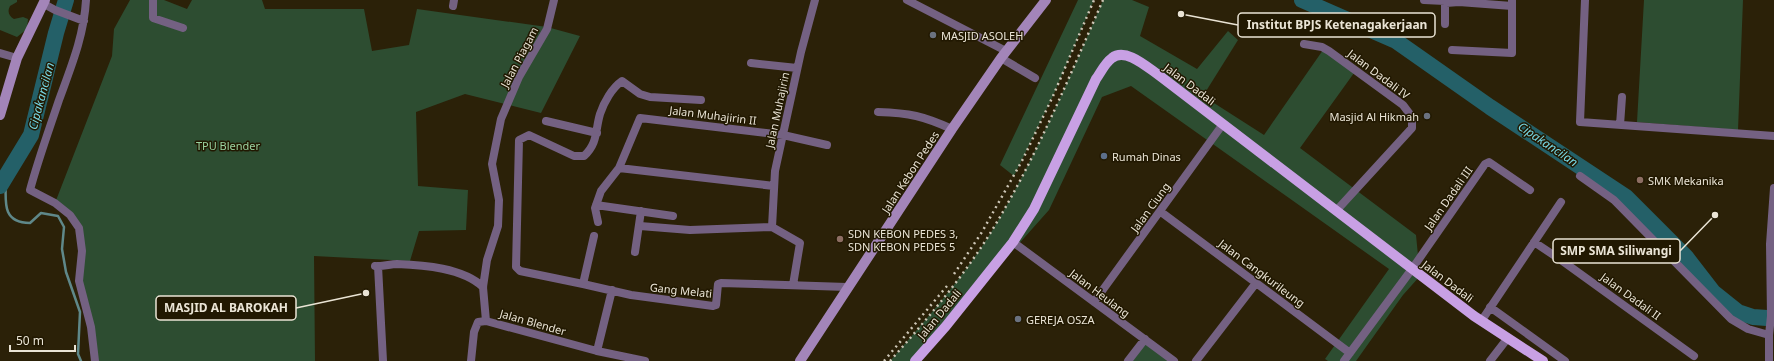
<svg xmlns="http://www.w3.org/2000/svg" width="1774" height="361" font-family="'Noto Sans',sans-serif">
	<rect width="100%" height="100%" fill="#2b2108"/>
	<path fill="#2d4d31" d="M0,0h17v2l-7,4c-3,6 -1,10 4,13l9,-2 5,2 -1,10 -10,8 -17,-7z
		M130,0h34l23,9 5,-9h70l3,9h99l8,42 37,-6 8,-36 130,18 33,9 -39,77 -76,-19 -49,18 2,74 50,4 -2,40 -47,1 -9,30 -96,-5 1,105h-220l-16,-80v-53l-24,-25 57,-147 2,-27z
		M1078,0h16l-41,96 -39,80 -14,-11z
		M1103,0h29l17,7 -9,29 57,33 31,-38 10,9 -35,56 61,39 59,-85 31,23 -54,75 116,87 4,41 -17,19 -47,66h-28l-3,-2 64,-90 -258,-183 -29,11 -53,113 -135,151h-24c39,-45 79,-90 109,-142 40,-70 72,-145 104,-219z
		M1644,0h99l-5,130 -101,-8z
		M1145,339l29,22h-46z"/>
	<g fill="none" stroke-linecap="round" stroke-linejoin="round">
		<path stroke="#5f8889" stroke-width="2.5" d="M6,176c0,23 -6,47 24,47l11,-10 17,3 6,11 -2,22 4,23 14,40 -2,42 3,7"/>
		<path stroke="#246068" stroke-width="16" d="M1302,0l94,41 94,66 136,90 60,60 27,35 25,20 15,5 14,1
			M0,186l31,-51 25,-102 10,-33"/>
		<path stroke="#746182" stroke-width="8" d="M86,0c-2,36 -15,67 -27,100 -10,30 -21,60 -29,90l25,13 15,12 9,13 3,23 -3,30 12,46 4,34
			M153,0v18l30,10
			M554,0l-7,29 -28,48 -18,42 -9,45 7,36 -1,26 -11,34 -4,27 3,34 111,30 48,10
			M907,0l99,51
			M1424,0l21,1
			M1585,0l-5,122 194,14
			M1446,3l13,-1 53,4
			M44,4l11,6 29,11
			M453,6l1,-6
			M1445,24v-24
			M1304,44l18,3 7,4 74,54 9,12v11l-76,83
			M1452,50l60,3v-53
			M0,53l17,5
			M1001,58l34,20
			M751,63l46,5
			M701,100l-51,-3 -10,-3 -18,-13c-10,7 -18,21 -22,33 -5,17 -2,29 -16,42h-10l-45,-21 -10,5 -3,127 4,4 63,13 48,11 82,11 3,-1 2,-21 3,-1 126,4
			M878,112c32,1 45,4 74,17
			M546,121l51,12
			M1620,125l2,-28
			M619,168l155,18
			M1580,176l34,24 117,119 17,10 21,6
			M596,205l77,11
			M1161,212l189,141
			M598,222l-3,-14 6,-17 18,-23 21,-50 143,17 44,10
			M640,226l50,4 82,-3 28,16 -7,42
			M772,227l3,-56 26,-119 14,-52
			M1013,242l161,119
			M1534,242l27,18 133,96
			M635,252l6,-41
			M375,266c8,1 15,-2 22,-2 27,1 66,4 86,23
			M378,266l5,95
			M583,284l11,-48
			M1094,302l129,-178
			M1490,307l75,54
			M1482,320l79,-118
			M597,351l15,-61
			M471,361l3,-29 4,-10 8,-1
			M1128,361l17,-22
			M1196,361l60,-78
			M1344,361l68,-92 73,-105 4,-2 41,28
			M1490,361l17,-22
			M1769,361v-26l2,-19 -1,-72 4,-56"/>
		<path stroke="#a385b9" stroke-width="10" d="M0,115l17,-57 28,-58
			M800,361l152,-232 49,-71 45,-58"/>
		<path stroke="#c8a0e4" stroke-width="10" d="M915,361l31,-35 67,-84 21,-33 62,-130c5,-7 9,-16 16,-21 14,-11 36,10 48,18l314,240 69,45"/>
		<path stroke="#cdc6b6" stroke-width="2.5" stroke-dasharray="2 4" stroke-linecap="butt" d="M954,274l28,-42 41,-73 30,-63 41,-96
			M884,361l63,-75
			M890,361c39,-44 77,-88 107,-139 42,-71 73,-147 106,-222"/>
	</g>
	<g fill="#6b7280" stroke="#211801" stroke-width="1.5">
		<circle cx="933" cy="35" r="4"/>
		<circle cx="1427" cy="116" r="4"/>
		<circle cx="1018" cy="319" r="4"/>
	</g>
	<circle fill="#5c6f8a" stroke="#211801" stroke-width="1.5" cx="1104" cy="156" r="4"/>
	<g fill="#8d6e63" stroke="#211801" stroke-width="1.5">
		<circle cx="1640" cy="180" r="4"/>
		<circle cx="840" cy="239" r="4"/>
	</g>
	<g text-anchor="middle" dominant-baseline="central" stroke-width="3" stroke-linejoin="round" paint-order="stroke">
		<g font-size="11" fill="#eae4d5" stroke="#211801" text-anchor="start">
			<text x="941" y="35">MASJID ASOLEH</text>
			<text x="1419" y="116" text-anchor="end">Masjid Al Hikmah</text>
			<text x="1112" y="156">Rumah Dinas</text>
			<text x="1648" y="180">SMK Mekanika</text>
			<text x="848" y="233">SDN KEBON PEDES 3,<tspan x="848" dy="13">SDN KEBON PEDES 5</tspan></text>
			<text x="1026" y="319">GEREJA OSZA</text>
		</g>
		<g font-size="11" fill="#eae4d5" stroke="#211801">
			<text transform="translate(519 57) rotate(-62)">Jalan Piagam</text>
			<text transform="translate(1379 74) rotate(37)">Jalan Dadali IV</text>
			<text transform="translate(1190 84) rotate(37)">Jalan Dadali</text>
			<text transform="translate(777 110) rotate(-78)">Jalan Muhajirin</text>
			<text transform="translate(713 115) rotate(7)">Jalan Muhajirin II</text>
			<text transform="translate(910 172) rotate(-57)">Jalan Kebon Pedes</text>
			<text transform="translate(1448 198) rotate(-55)">Jalan Dadali III</text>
			<text transform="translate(1150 207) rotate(-54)">Jalan Ciung</text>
			<text transform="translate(1262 273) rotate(37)">Jalan Cangkurileung</text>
			<text transform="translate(1448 281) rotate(37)">Jalan Dadali</text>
			<text transform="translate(681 290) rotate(6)">Gang Melati</text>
			<text transform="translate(1100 293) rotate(37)">Jalan Heulang</text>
			<text transform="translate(1631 296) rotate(36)">Jalan Dadali II</text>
			<text transform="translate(939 314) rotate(-50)">Jalan Dadali</text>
			<text transform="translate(533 322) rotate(16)">Jalan Blender</text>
		</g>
		<g font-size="11" fill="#9ad3a0" stroke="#211801">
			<text x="228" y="145">TPU Blender</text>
		</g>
		<g font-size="12" font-style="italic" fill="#77d7e4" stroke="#211801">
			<text transform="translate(41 96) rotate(-75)">Cipakancilan</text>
			<text transform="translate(1548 144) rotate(34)">Cipakancilan</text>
		</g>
	</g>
	<path fill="none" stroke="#eae4d5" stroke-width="1.5" d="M1181 14L1238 25M1715 215L1680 251M366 293L296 308"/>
	<g fill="#eae4d5" stroke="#211801" stroke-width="1.5">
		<circle cx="1181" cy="14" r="4"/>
		<circle cx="1715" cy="215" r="4"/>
		<circle cx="366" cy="293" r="4"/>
	</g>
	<g fill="#211801" stroke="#eae4d5" stroke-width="1.5">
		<rect x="1238" y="13" width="197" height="24" rx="4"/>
		<rect x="1553" y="239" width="127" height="24" rx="4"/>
		<rect x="156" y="296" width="140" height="24" rx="4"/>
	</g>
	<g font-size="12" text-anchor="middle" font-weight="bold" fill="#eae4d5">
		<text x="1337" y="29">Institut BPJS Ketenagakerjaan</text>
		<text x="1616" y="255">SMP SMA Siliwangi</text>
		<text x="226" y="312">MASJID AL BAROKAH</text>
	</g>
	<path d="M10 345v6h65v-6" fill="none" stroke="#eae4d5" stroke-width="2"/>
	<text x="16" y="345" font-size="12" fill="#eae4d5" stroke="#211801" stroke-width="3" paint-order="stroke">50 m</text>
</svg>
